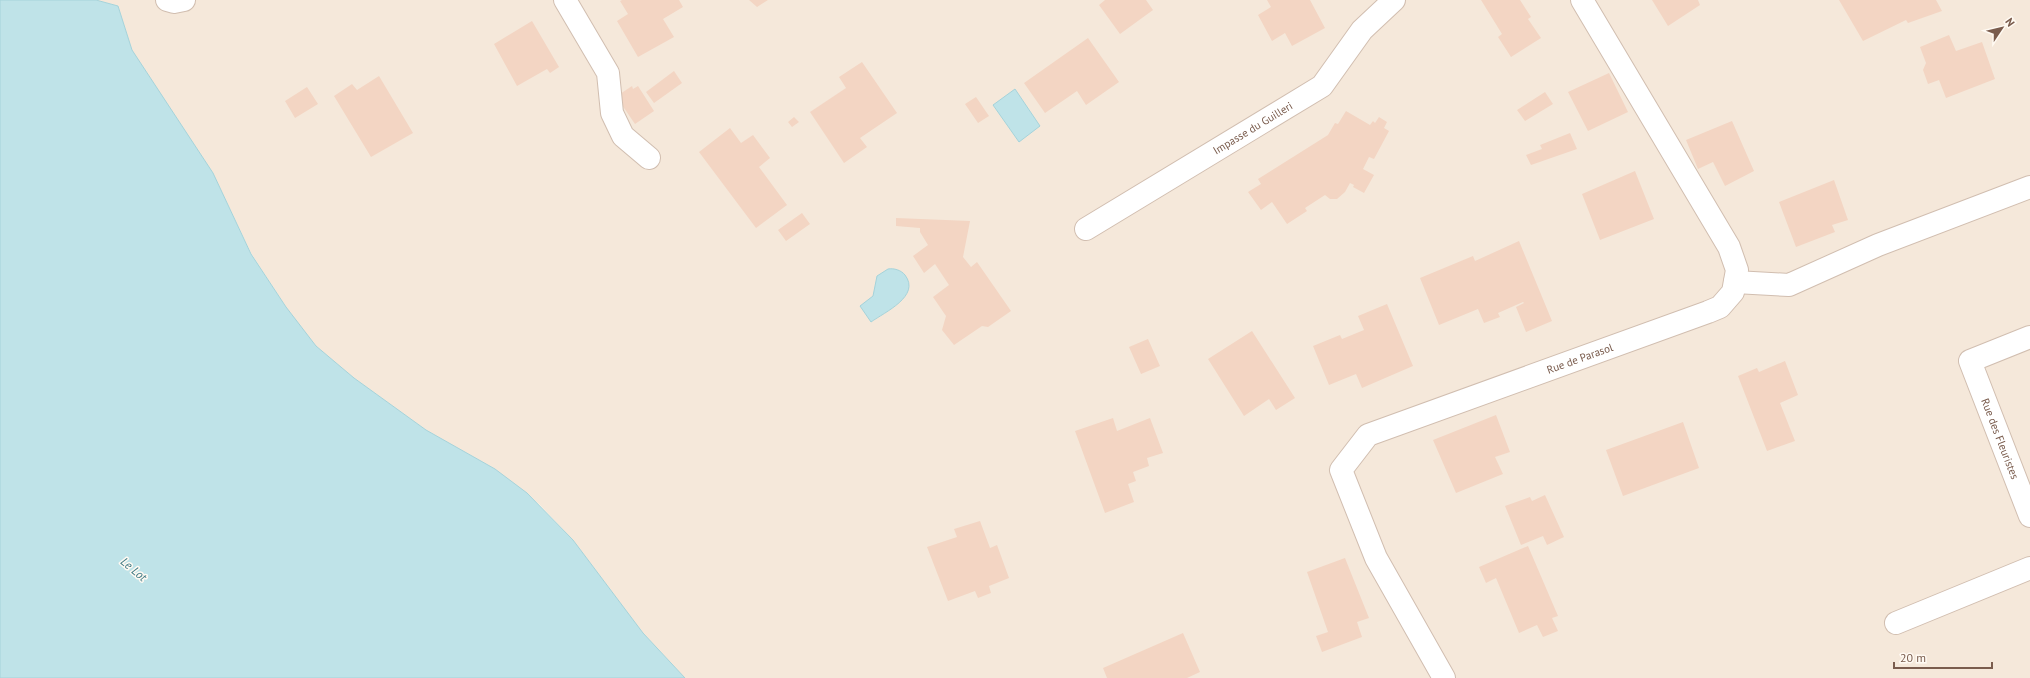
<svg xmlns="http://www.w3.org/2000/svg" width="2030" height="678" font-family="'PT Sans',sans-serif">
	<rect width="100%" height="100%" fill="#fdf6ec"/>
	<path fill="#f5e8da" d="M96,0h1934v678h-1345l-42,-45 -70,-93 -34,-36 -44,-35 -69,-39 -72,-52 -38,-32 -30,-39 -35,-54 -38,-80 -81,-123 -14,-44z"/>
	<path fill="#bfe3e8" stroke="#a5d3da" d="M0,0h96l22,6 14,44 81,123 38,81 35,53 30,39 38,32 72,52 69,39 32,24 46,47 70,93 42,45h-685z
		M1015,89l25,37 -21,16 -26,-37z
		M888,269c6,-1 13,1 17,6 16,21 -20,37 -34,47l-11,-16 13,-10 4,-20z"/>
	<path fill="#f3d5c3" d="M622,0h57l4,7 -20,12 11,18 -36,20 -21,-36 11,-7 -8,-13z
		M749,0h19l-11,7z
		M1105,0h41l7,10 -33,24 -21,-29z
		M1267,0h43l15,28 -33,18 -7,-13 -13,8 -14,-26 13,-8z
		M1481,0h39l11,17 -3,2 13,19 -30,19 -13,-20 4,-3z
		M1652,0h46l2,5 -32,21z
		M1839,0h97l6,11 -34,12 -2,-3 -43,21z
		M532,21l27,46 -9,6 -3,-4 -30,17 -23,-42z
		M1949,35l7,16 26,-9 13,37 -49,19 -7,-18 -11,4 -5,-14 3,-7 -6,-16z
		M1088,38l31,44 -33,23 -9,-14 -32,22 -21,-30z
		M862,62l35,51 -37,25 7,9 -23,16 -34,-51 36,-24 -7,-11z
		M674,71l8,12 -28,20 -8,-11z
		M1609,73l19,39 -40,19 -20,-39z
		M379,76l34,57 -42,24 -37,-61 18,-12 5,6z
		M632,86l1,3 5,-3 16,25 -19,13 -13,-19 -2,-11z
		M307,87l11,17 -23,14 -10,-17z
		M1545,92l8,12 -28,17 -8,-11z
		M976,97l13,19 -11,7 -13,-19z
		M1346,111l24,14 3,-4 2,2 4,-6 8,5 -3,6 5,3 -15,28 -5,-2 -6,12 11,6 -10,18 -11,-6 1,-2 -4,-2 -5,9 -8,7h-7l-5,-4 -20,13 2,3 -20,13 -15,-22 -11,8 -13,-18 13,-8 -3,-5 70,-44 7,-12 3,1z
		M794,117l5,5 -7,5 -4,-5z
		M1732,121l22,50 -29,15 -12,-24 -15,7 -12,-29z
		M730,128l11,15 12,-8 17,23 -11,9 28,38 -31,23 -57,-76z
		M1570,133l7,16 -46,16 -5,-10 16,-6 -2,-4z
		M1635,171l19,48 -54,21 -18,-46z
		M1834,180l14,40 -16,5 3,7 -39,15 -17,-45z
		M802,213l8,11 -24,17 -8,-11z
		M896,218l74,3 -7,36 8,10 6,-5 34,49 -23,16 -6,-1 -28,19 -12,-15 4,-14 -13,-19 16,-12 -14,-21 -11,9 -11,-17 15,-11 -8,-13v-4l-24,-2z
		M1519,241l33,80 -26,11 -10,-25 8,-4 -1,-1 -25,11 2,4 -16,6 -6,-14 -39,16 -19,-47 53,-22 2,5z
		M1387,304l26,62 -51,22 -6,-14 -27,11 -16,-39 27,-11 2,4 22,-9 -6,-14z
		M1252,331l43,67 -19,12 -7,-11 -25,17 -36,-57z
		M1148,339l12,27 -19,8 -12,-27z
		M1785,361l13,34 -18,8 15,38 -28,10 -29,-75 19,-8 2,4z
		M1496,415l14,37 -15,5 8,17 -47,19 -23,-53z
		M1113,418l4,13 33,-13 13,35 -16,5 2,8 -16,6 3,9 -8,3 6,18 -29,11 -30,-82z
		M1683,422l16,46 -76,28 -17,-46z
		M1545,495l19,42 -17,8 -4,-9 -22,9 -16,-39 25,-9 2,4z
		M980,521l10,27 7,-3 12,33 -20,8 2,7 -13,5 -3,-7 -27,10 -21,-54 30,-10 -3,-8z
		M1528,546l30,70 -6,2 6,13 -15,6 -6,-12 -18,8 -23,-55 -10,5 -7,-16z
		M1345,558l24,60 -12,4 5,15 -40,15 -6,-16 12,-4 -21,-60z
		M1183,633l17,39 -13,6h-80l-4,-10z"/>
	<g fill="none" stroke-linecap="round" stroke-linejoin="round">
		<defs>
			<g id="minor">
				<path d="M167,0l7,2 10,-2"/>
				<path d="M565,0l43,73 4,40 11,23 26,22"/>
				<path id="s1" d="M1086,229l236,-143 40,-56 32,-30"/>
				<path d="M1735,282l54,3 89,-40 152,-58"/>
				<path id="s2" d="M2030,337l-60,24 60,155"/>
				<path d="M1896,623l134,-55"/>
				<path id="s3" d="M1444,678l-68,-120 -35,-88 27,-35 340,-123 12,-5 13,-15 4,-22 -8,-23 -147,-247"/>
			</g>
		</defs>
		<use href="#minor" stroke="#d1beb0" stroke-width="24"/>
		<use href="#minor" stroke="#fff" stroke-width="22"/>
	</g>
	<g text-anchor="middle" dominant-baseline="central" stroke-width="3" stroke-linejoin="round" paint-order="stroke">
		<g font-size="11" fill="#7a5c4d" stroke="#fffaf3">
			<text stroke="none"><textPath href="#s1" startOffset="195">Impasse du Guilleri</textPath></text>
			<text stroke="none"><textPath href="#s3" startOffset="502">Rue de Parasol</textPath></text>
			<text stroke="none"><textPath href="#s2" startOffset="148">Rue des Fleuristes</textPath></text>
		</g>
		<g font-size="12" font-style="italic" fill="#437c86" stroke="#fffaf3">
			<text transform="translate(134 569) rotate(40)">Le Lot</text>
		</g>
	</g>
	<g transform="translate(2002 28) rotate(55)" stroke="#fffaf3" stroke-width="3" paint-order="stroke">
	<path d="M0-3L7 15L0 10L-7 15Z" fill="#7a5c4d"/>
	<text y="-6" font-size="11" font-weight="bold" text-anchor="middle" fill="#7a5c4d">N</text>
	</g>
	<path d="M1894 662v6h98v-6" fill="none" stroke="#7a5c4d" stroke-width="2"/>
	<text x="1900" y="662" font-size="12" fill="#7a5c4d" stroke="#fffaf3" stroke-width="3" paint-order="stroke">20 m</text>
</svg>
